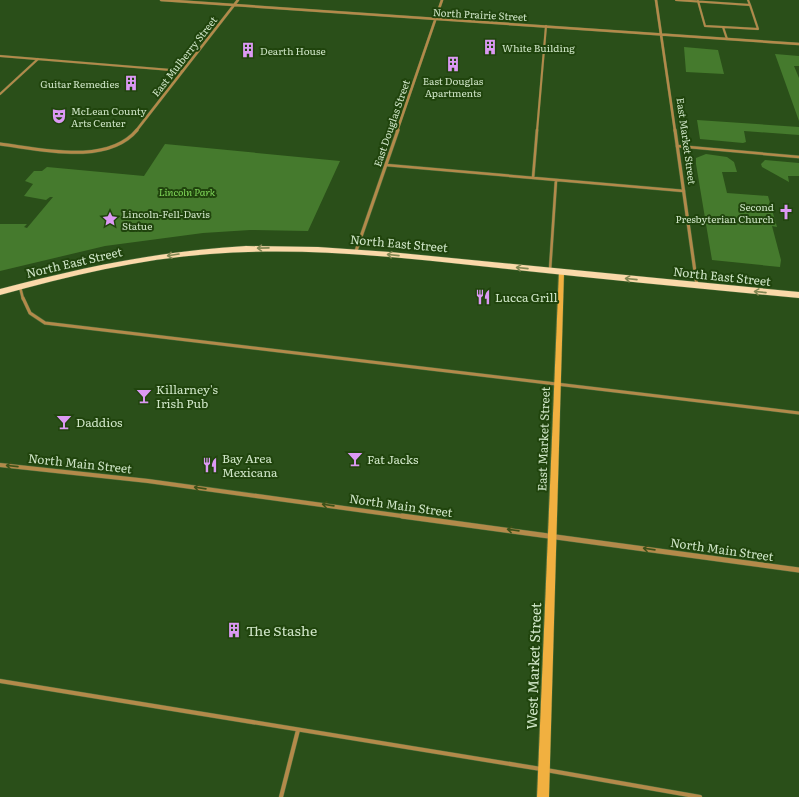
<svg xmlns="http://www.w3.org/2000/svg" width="799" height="797" font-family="Literata,serif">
	<rect width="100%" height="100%" fill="#2a4f19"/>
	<path fill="#457a2d" d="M684,47l34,3 6,24 -38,-2z
		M775,54l24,2v10h-5l5,12v43z
		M697,120l102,7v8l-55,-4 2,11 -3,1 -43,-4z
		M165,144l175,17 -32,70 -58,-1 -47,3 -98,13 -105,25v-47h27l-3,3 3,1 26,-31h-3l-4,3 -22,-4 9,-12 -8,-3 9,-10h8l5,-4 97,9z
		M706,154l21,3 7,5 3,10h-15l5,21 41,3 9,31 -5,-1 9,34 -1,7 -68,-7 -16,-96v-6z
		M765,160l34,3v13h-11l1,6 -27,-15 -1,-3z"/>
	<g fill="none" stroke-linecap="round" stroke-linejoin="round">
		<defs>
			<path id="lane-far3" d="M676,0l74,5 -2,-5
				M698,1l7,25 18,1
				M727,39l-4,-12 35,2 -8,-24
				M0,56l183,15
				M0,94l38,-35
				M537,131l9,-105"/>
			<path id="lane-far2" d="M677,146l122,11
				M386,165l298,26
				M533,178l4,-48
				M550,270l6,-90
				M20,287l3,12"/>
			<path id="lane-far1" d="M23,298l7,15 15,10 754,90"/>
			<path id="lane" d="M0,681l541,88
				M546,770l154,27
				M281,797l17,-67"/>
			<path id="street-far3" d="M161,0l638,44
				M656,0l19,131
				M136,131l102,-131
				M397,131l45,-131"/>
			<path id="street-far2" d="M675,130l22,156
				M0,144c40,5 107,22 137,-14
				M356,251l42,-121"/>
			<path id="street-far1" d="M0,465l148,16 261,36"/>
			<path id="street" d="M402,516l397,54"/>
			<path id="secondary" d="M559,270h2l3,2 -15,525h-12z"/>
			<path id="primary" d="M246,246l72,1 72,5 409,40v6c-94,-9 -188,-18 -282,-28 -102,-11 -204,-24 -307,-16 -71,5 -141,22 -210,41v-6c84,-22 159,-38 246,-43z"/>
		</defs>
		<use href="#lane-far3" stroke="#4b6d3c" stroke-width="2.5"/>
		<use href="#lane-far2" stroke="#4b6d3c" stroke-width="3.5"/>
		<use href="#lane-far1" stroke="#4b6d3c" stroke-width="4"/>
		<use href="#lane" stroke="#4b6d3c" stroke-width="5"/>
		<use href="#street-far3" stroke="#4b6d3c" stroke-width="3"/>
		<use href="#street-far2" stroke="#4b6d3c" stroke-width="4"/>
		<use href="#street-far1" stroke="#4b6d3c" stroke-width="5"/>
		<use href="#street" stroke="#4b6d3c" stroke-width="6"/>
		<use href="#secondary" stroke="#4b6d3c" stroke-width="1"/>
		<use href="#primary" stroke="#4b6d3c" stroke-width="1"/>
		<use href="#lane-far3" stroke="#b38a4a" stroke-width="2"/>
		<use href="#lane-far2" stroke="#b38a4a" stroke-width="2.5"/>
		<use href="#lane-far1" stroke="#b38a4a" stroke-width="3"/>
		<use href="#lane" stroke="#b38a4a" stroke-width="4"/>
		<use href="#street-far3" stroke="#b38a4a" stroke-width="2.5"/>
		<use href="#street-far2" stroke="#b38a4a" stroke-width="3"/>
		<use href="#street-far1" stroke="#b38a4a" stroke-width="4"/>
		<use href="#street" stroke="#b38a4a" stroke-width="5"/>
		<use href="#secondary" fill="#f1b040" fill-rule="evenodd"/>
		<use href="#primary" fill="#fad9a9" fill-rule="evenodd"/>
	</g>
	<defs><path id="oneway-shaft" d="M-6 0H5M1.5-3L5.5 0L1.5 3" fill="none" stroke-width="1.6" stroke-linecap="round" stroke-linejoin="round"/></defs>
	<g stroke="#828753">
		<use href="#oneway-shaft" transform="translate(263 248) rotate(179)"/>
		<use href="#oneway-shaft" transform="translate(173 255) rotate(171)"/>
		<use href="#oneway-shaft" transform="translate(393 255) rotate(-174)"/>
		<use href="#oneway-shaft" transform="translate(522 268) rotate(-174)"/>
		<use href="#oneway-shaft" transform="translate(631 279) rotate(-174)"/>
		<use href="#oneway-shaft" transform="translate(760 292) rotate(-174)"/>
	</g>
	<g stroke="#3d5219">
		<use href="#oneway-shaft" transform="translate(12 466) rotate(-174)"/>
		<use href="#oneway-shaft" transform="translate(200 488) rotate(-172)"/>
		<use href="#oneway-shaft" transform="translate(328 505) rotate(-172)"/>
		<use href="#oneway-shaft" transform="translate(513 530) rotate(-172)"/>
		<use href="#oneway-shaft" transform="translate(649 549) rotate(-172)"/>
	</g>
	<defs>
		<symbol id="building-bare" viewBox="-9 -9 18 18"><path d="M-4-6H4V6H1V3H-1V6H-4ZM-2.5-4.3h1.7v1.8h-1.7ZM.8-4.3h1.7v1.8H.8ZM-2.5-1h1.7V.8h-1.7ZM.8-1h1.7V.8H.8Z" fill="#dc99f4" stroke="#20440d" stroke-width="2.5" paint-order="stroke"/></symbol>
		<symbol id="theatre-bare" viewBox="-9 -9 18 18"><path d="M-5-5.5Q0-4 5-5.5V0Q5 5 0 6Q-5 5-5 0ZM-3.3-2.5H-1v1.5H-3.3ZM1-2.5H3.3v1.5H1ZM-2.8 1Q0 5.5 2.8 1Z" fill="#dc99f4" stroke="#20440d" stroke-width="2.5" paint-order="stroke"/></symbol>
		<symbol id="church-bare" viewBox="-9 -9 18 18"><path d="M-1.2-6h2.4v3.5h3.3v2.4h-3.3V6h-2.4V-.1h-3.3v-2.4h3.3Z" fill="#dc99f4" stroke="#20440d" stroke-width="2.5" paint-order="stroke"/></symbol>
		<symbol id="sight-bare" viewBox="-9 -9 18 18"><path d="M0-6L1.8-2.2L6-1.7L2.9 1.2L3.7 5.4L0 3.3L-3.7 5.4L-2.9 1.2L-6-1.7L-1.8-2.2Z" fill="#dc99f4" stroke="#20440d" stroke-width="2.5" paint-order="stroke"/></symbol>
		<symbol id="restaurant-bare" viewBox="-9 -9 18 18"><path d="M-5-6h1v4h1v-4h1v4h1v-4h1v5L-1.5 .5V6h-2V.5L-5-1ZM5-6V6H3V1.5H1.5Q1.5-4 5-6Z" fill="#dc99f4" stroke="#20440d" stroke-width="2.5" paint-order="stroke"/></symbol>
		<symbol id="bar-bare" viewBox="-9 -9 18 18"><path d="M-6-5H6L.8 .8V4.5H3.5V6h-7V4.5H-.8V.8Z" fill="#dc99f4" stroke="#20440d" stroke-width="2.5" paint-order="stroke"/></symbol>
	</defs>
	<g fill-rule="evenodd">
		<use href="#building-bare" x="479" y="36" width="22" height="22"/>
		<use href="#building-bare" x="237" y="39" width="22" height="22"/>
		<use href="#building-bare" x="442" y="53" width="22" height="22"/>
		<use href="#building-bare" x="120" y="72" width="22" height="22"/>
		<use href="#theatre-bare" x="48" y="105" width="22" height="22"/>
		<use href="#church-bare" x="775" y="201" width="22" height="22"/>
		<use href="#sight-bare" x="99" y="208" width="22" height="22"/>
		<use href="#restaurant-bare" x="472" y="286" width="22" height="22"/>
		<use href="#bar-bare" x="133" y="385" width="22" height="22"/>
		<use href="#bar-bare" x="53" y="411" width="22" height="22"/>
		<use href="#bar-bare" x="344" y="448" width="22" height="22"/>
		<use href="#restaurant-bare" x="199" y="454" width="22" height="22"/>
		<use href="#building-bare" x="223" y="619" width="22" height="22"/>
	</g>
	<g text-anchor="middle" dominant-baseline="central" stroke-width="4" stroke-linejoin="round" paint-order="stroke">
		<g font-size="10" fill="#cfe5c7" stroke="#20440d">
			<text transform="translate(480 14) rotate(3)">North Prairie Street</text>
			<text transform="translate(184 56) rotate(-52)">East Mulberry Street</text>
			<text transform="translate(391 123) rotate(-71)">East Douglas Street</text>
			<text transform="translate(687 141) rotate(82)">East Market Street</text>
		</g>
		<g font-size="10" fill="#cfe5c7" stroke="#20440d" text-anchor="start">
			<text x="502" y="47">White Building</text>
			<text x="260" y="50">Dearth House</text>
			<text x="453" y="80" text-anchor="middle">East Douglas<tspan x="453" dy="12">Apartments</tspan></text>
			<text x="119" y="83" text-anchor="end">Guitar Remedies</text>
			<text x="71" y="110">McLean County<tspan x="71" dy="12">Arts Center</tspan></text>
			<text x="774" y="206" text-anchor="end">Second<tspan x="774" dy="12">Presbyterian Church</tspan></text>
			<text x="122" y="213">Lincoln-Fell-Davis<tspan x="122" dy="12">Statue</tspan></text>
		</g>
		<g font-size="10" font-style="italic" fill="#81d85a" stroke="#20440d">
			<text x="187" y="191">Lincoln Park</text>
		</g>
		<g font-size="12" fill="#cfe5c7" stroke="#20440d">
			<text transform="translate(399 243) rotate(5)">North East Street</text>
			<text transform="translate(74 262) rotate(-13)">North East Street</text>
			<text transform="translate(722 276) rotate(6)">North East Street</text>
			<text transform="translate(543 439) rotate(-88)">East Market Street</text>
			<text transform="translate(80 463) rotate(6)">North Main Street</text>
			<text transform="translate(401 505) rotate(8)">North Main Street</text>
			<text transform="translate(722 549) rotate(8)">North Main Street</text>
		</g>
		<g font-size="12" fill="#cfe5c7" stroke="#20440d" text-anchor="start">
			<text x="495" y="297">Lucca Grill</text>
			<text x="156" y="389">Killarney's<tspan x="156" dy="14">Irish Pub</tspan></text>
			<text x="76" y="422">Daddios</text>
			<text x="222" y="458">Bay Area<tspan x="222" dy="14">Mexicana</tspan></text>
			<text x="367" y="459">Fat Jacks</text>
		</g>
		<g font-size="14" fill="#cfe5c7" stroke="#20440d" text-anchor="start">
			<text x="246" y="630">The Stashe</text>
		</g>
		<g font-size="14" fill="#cfe5c7" stroke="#20440d">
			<text transform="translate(533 666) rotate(-88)">West Market Street</text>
		</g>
	</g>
</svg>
